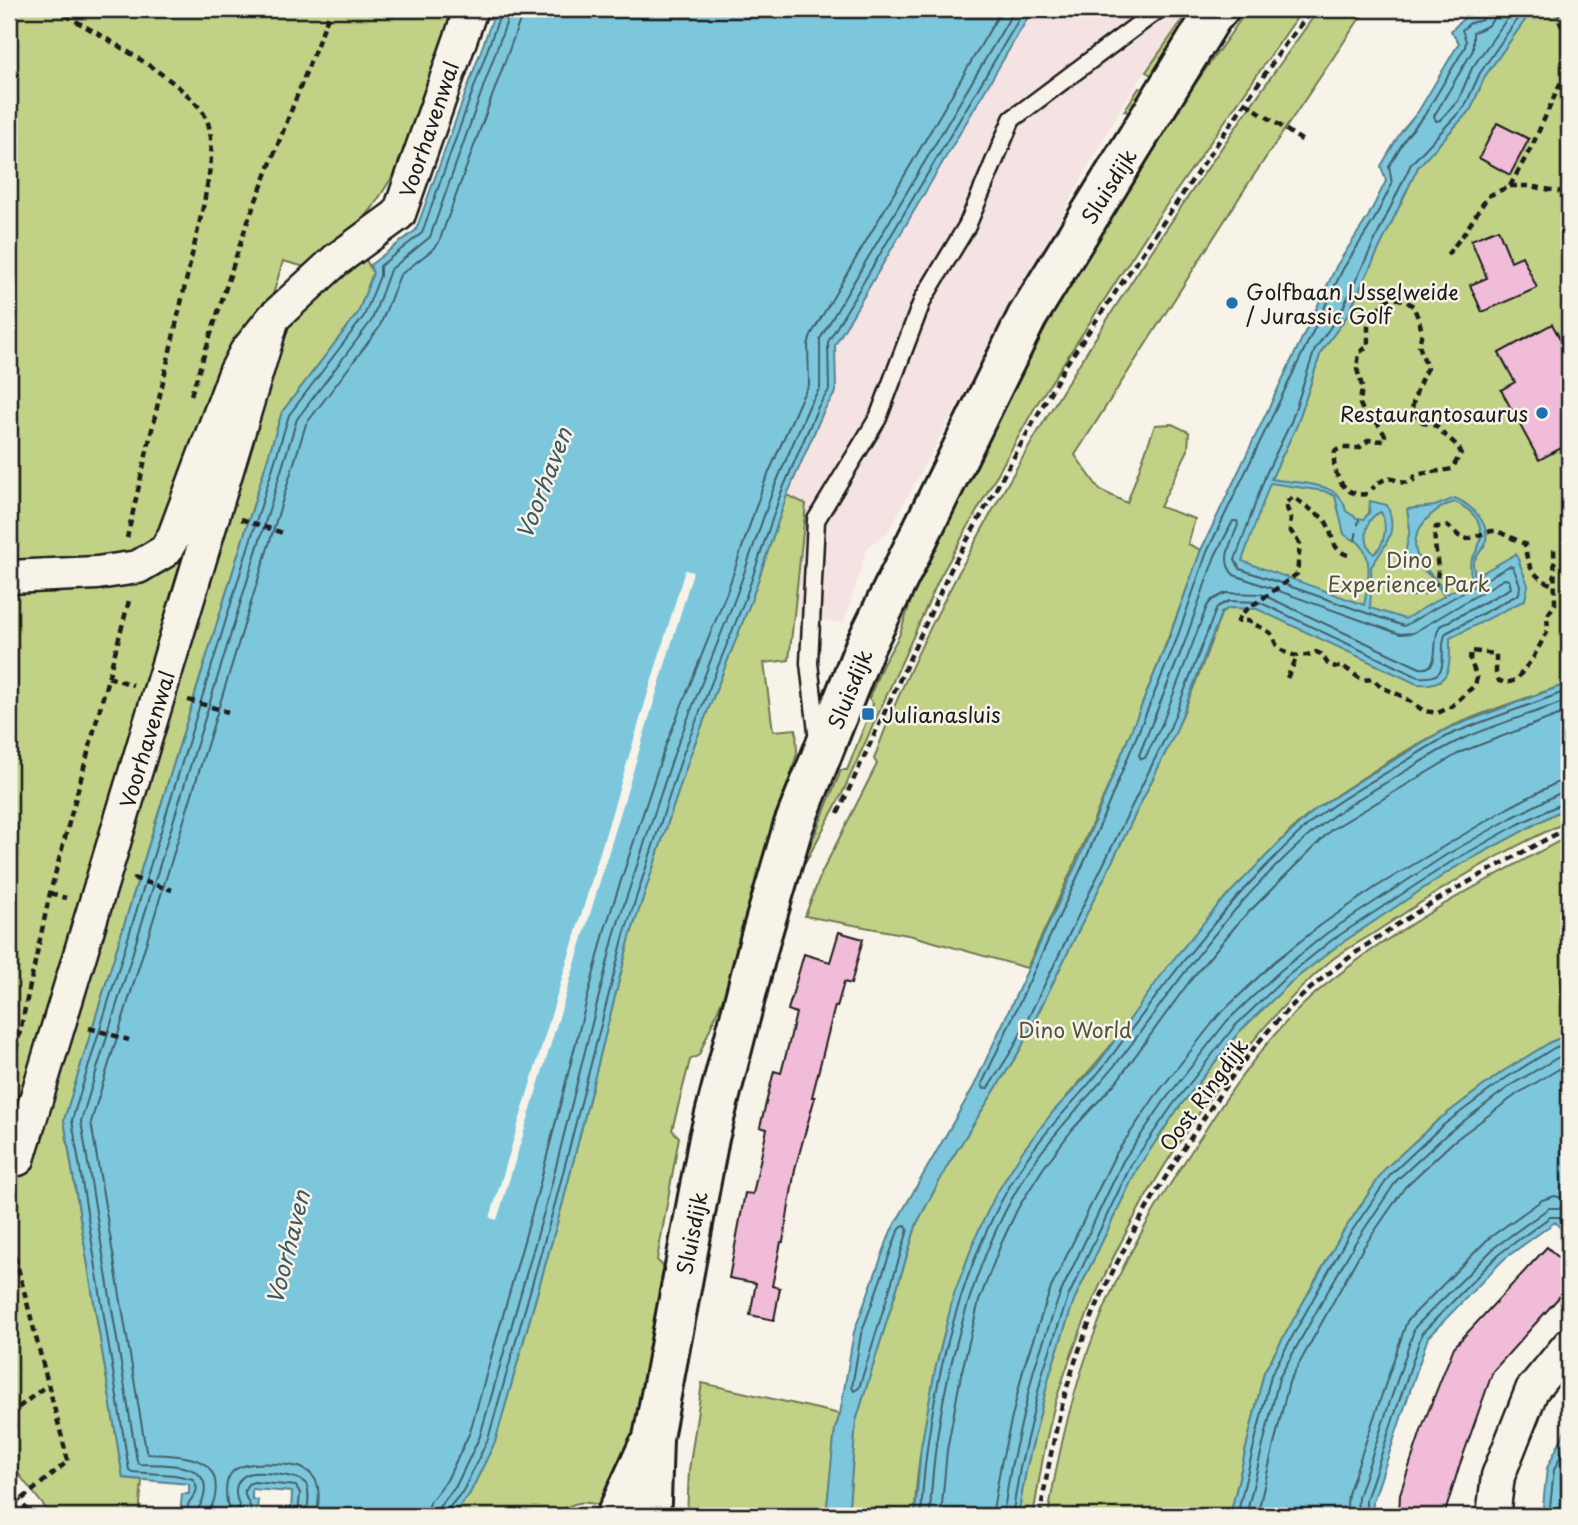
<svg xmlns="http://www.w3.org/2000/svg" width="1578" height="1525" font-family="'Playpen Sans',sans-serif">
	<rect width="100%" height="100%" fill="#f7f3e8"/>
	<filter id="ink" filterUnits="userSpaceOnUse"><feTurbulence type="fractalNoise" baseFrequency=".0143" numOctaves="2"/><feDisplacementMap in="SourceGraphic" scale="14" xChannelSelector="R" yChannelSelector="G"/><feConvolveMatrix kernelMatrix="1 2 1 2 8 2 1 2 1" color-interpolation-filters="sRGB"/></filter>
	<g filter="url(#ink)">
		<path fill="#f5e2e3" d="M1033,9h157l-69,98 -233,425 -21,16 -23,75 -51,-7 13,-111 -19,-10 37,-85 12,-18 -1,-47z"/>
		<path fill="#c1d287" stroke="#6e7752" stroke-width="2" d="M9,9h446l-59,162 -25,39 -68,65 2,-8 -22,-6 -12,40 -114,238 -37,20 -111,5z
			M1190,9h19l-76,104 -9,-2 15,-23 5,2 9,-14 -7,-4z
			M1248,9h55l-147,211 -121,187 -95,170 -98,217 -44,82 43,-106h6l26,-66 -4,-6 13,-32 17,-30 14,-41 30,-70 115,-221 44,-76 72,-114z
			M1319,9h47l-120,178 -171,268 25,35 27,13 28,-78 17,-1 17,8 -1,18 -28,57 35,12 -7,25 13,6c-51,142 -110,281 -174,418l-114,-32 -108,-20 17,-44 55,-108 -3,-5c34,-96 84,-187 134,-276 94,-164 201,-320 311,-474z
			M1533,9h36v674c-38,14 -85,28 -121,45 -44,23 -89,51 -130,80 -21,14 -39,35 -57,54 -51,51 -94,106 -136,165 -32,44 -73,81 -103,126 -51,75 -77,163 -93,252 -7,36 -14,74 -14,111h-67l8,-95 61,-198 32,-60 71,-113 156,-319 23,-57 72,-195 26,-54 24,-73 26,-36 71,-149 53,-58 14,-33z
			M365,258l8,15 -15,40 -76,99 -218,708 59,358 19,2 -3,36h-87l-43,-54v-297l280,-850 48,-43z
			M251,364l-242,787v-564l153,-18z
			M787,495l19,9 -17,156 -25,3 9,68 23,-2 1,24 -61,214 -37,88 -9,5 -18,70 7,7 -22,123 9,9 -19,115 -15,62 -23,63c-24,-10 -35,-9 -55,7h-103l18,-21 26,-53 68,-240 67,-265 60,-181 61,-155z
			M1569,806v15c-68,30 -130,69 -192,110 -16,11 -34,19 -49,32 -55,48 -98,104 -139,165 -56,83 -102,172 -132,269 -12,39 -17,80 -24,119h-15l8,-46 24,-97 24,-73 63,-131 40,-59 62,-78 51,-49 47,-37 117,-78z
			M1569,836v198l-18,8 -49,30 -65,49 -52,48 -44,66 -77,137 -34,144h-182c10,-63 24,-124 47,-184 26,-71 67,-137 109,-200 32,-50 68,-101 113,-140 76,-64 165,-110 252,-156z
			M702,1383l138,31 -5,16 -9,86h-139l2,-46z"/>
		<path fill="#7dc7dd" stroke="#568390" stroke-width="2" fill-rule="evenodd" d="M496,9h537l-198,336 1,47 -12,18 -37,85 -36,106 -61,155 -60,181 -67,265 -68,240 -26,53 -18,21h-160l1,-24 -40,-3v10l6,1 -2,16h-76l2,-22h7v-10l-66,-6 -59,-358 218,-708 76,-99 15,-40 -3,-8 46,-35z
			M1482,9h51l-48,67 -14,33 -53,58 -71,149 -26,36 -24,73 -26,54c25,5 69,0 75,32l11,7 7,1 5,-6 1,-12 17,4c12,28 -2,40 -16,62 1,14 0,27 -1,41l35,11 39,-23c-8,-13 -15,-26 -31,-30l-8,-12 5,-25 -3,-20 28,-3 20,-8c16,7 37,26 30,46 -3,7 -10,12 -12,20l2,13 41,-23 12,31 -3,15 -75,38c0,28 2,49 -33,46l-160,-75 -28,-1 -8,5 -45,118 -156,319 -71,113 -32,60 -61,198 -8,95h-22l9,-87 5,-15 14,-82 37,-101 83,-145 107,-232 88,-216 32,-88 136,-285 31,-48 18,-36 -5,-15 20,-34 17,-20 41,-69 -8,-12 16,-16h10zM1270,483l54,8 11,5 9,38c4,5 9,4 14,8 16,14 10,44 6,63l-122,-44zM1455,502c16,7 30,21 25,40 -4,18 -14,13 -8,38l-25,14c-7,-10 -27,-30 -30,-39 -9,-24 17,-48 38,-53zM1381,512c7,13 4,33 -7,42 -12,-12 -10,-36 7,-42z
			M1569,683v123l-115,62 -117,78 -47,37 -51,49 -62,78 -40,59 -63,131 -24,73 -24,97 -8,46h-103l6,-69 14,-77 19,-76 23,-60 18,-38 27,-44 30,-39 45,-48 71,-99 51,-62 63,-64 34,-31 48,-31 85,-50z
			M1569,1034v203l-14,-15 -51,37 -76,78 -55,165 -1,14h-142l34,-144 77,-137 44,-66 52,-48 65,-49 49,-30z
			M1569,1423v93h-27l5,-48z"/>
		<path fill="#f7f3e8" d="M685,570l8,2 -130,432 -66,216 -7,-2z"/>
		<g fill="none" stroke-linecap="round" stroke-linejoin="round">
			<path stroke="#436069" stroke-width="2" d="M1487,9l-5,11 -12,3 -8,7 4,11 -1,6 -41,69 -17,20 -18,30 3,18 -18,36 -31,49 -136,283 -31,89 -89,215 -105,228 2,5 4,-1 26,-41 156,-319 47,-121 12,-6 30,1 159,75c38,4 18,-26 28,-44l73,-39 1,-9 -7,-18 -4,-1 -105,60 -164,-57 -5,-9 31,-86 25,-52 24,-73 26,-37 70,-148 54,-58 15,-33 44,-64
				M1496,9c-1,15 -11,19 -23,23v18l-39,66 2,5 4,-1 18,-19 14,-33 42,-59
				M1233,521h4l1,4c-6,16 -19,36 -4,50l166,59 13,-1 91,-54 5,1 2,8 -71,38c-10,13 3,45 -20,42l-159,-74 -35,-1 -14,7 -5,6 -45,118 -17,34 -4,1 -2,-4 45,-111 31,-88z
				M906,1225l2,5 -49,158 -5,3 -2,-4 9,-53 36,-100 5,-8z
				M187,1516c1,-4 0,-8 1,-11 4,-11 14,-11 5,-26l-18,-4 -43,-3 -3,-2 -57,-350 217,-705 75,-99 16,-40v-10l42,-33 80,-224
				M196,1516c1,-9 7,-12 8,-20 8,-36 -42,-31 -65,-32l-2,-3 -56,-340 216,-702 75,-99 18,-50 40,-33 81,-228
				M207,1516c2,-7 7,-12 8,-20 7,-43 -37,-40 -67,-42l-2,-3 -55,-329 215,-698 73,-96 21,-53 32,-25 7,-8 81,-222 1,-11
				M230,1516c-12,-44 2,-55 46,-52 14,1 30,1 39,15 6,11 3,25 2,37
				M241,1516c0,-11 -8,-19 -4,-31 2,-5 6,-9 11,-11 11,-3 51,1 58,10 5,9 1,23 1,32
				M250,1516c0,-3 1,-7 0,-10 -3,-8 -9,-12 -2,-22l6,-2 42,4 4,7 -2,23
				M427,1516l3,-14 17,-22 23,-48 67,-237 68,-266 60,-182 62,-155 36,-106 38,-87 8,-14 -1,-40 3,-10 191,-326
				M437,1516l2,-9 17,-21 24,-50 68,-238 67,-266 60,-181 61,-155 37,-106 37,-86 10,-16v-49l195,-330
				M446,1516l1,-6 16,-19 25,-52 68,-239 68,-265 59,-181 62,-155 36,-106 37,-86 11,-17 -1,-48 197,-333
				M921,1516c6,-119 39,-260 107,-359 24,-36 56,-64 82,-99 49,-66 97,-131 154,-190 18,-18 36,-38 57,-54 25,-19 53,-34 80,-50 17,-10 35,-23 53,-31 38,-16 77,-28 115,-43
				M930,1516c4,-113 40,-261 105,-355 29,-42 68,-77 98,-119 56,-77 116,-159 191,-219 23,-19 50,-33 75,-48 18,-11 37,-23 57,-33 36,-17 76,-28 113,-42
				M941,1516l6,-66 14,-75 18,-74 22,-57 17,-36 26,-41 28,-37 45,-49 72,-99 50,-60 92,-92 130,-78 108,-41
				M992,1516l9,-52 23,-98 27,-78 64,-133 41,-60 62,-79 56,-54 47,-37 55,-38 132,-79 48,-25 13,-2
				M1003,1516l8,-49 23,-98 26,-75 63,-133 42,-61 62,-79 53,-50 47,-38 119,-78 67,-38 47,-24 9,-2
				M1012,1516l8,-48 23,-97 25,-74 63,-132 41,-59 62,-79 51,-49 47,-38 119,-78 66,-37 52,-25
				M1237,1516l34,-141 76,-137 44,-64 51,-48 64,-48 48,-30 15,-6
				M1246,1516l33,-138 76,-135 42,-63 51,-47 63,-48 58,-34
				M1257,1516l32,-134 74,-134 42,-61 49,-46 63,-47 52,-31
				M1346,1516l2,-22 59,-173 82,-83 53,-38 13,-4 14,4
				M1357,1516l1,-19 57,-170 80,-80 54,-39h11l9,6
				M1366,1516v-16l56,-167 77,-79 51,-37h9l10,10
				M1549,1516l5,-46 15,-31"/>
			<path stroke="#3e5860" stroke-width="2" stroke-dasharray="9 7" stroke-linecap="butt" d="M1355,541l4,-22"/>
		</g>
		<path fill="#f1bcd8" stroke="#1c1c1c" stroke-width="2" d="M1497,123l32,16 -19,36 -31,-17z
			M1498,229l13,32 11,-5 15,32 -55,24 -12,-27 17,-7 -16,-38z
			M1552,324l17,31v89l-30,16 -38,-70 14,-8 -16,-29z
			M839,932l24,7 -12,45 -7,-2 -7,25 -2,-1 -23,91h3l-20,72 -12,73h-2l-9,44 8,2 -6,32 -24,-5 6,-32 -27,-5 16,-85 8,1 14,-65 -7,-2 14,-56 7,2 8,-30 7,-30 -8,-3 16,-56 26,8z
			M1547,1247l22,20v19l-76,85 -34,96 -15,49h-45l1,-22 24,-72 30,-75z"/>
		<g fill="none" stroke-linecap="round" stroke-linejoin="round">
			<defs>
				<path id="lane" d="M818,740l-9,-77 7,-143 62,-102 45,-119 44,-73 45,-107 147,-110"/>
				<path id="street" d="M9,577l88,-4 41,-6 27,-16 9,-15 61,-163 11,-21 27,-34 63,-58 63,-46 72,-205
					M18,1159l255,-841
					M1493,1516l5,-40 34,-86 37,-45"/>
				<path id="secondary" d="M616,1516l31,-67
					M647,1516l4,-14 2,-64 56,-300 52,-202 32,-109 72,-181 162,-329 184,-299 8,-9"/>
			</defs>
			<use href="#lane" stroke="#1c1c1c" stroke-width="21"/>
			<use href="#street" stroke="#1c1c1c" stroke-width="37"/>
			<use href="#secondary" stroke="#1c1c1c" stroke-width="44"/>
			<path stroke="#1c1c1c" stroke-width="4.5" stroke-dasharray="7 5" stroke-linecap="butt" d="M55,9c35,21 143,77 153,114 8,25 0,55 -4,80l-77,335
				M1558,9v9l11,23
				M1246,103l57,38
				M1510,186l23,-42 36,-80
				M1447,255l16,-20 25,-39 22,-10h19l40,7
				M191,395l55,-169 85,-217
				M1367,494c-23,4 -37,-22 -32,-43l7,-3h17l10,-8 15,1 1,-6 -9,-14 -12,-8 -4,-9 2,-18 -5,-17 2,-16 9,-7v-20l3,-10 16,-16 8,-2 11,3 7,5 6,14 3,12 -3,13 8,23c-5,8 -15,34 -15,43l12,12 13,3c7,12 19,14 24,27l-9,16c-8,2 -32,4 -35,6 -9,5 2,4 -8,7 -14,4 -16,-14 -37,7
				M241,519l42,14
				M1348,555c-20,-6 -13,-24 -25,-37l-30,-21 -8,7 6,13 -1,13 10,14 -3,30 -55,39 -4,8h11c6,5 14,6 20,11 5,3 5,11 9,15 10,10 26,11 38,5l5,2 7,10 8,3h8l18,13 11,-1 8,8 23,10 20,14 14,2 14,-7 23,-21 2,-7 -7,-19 1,-8 25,3v19l3,8 8,2 9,-3 17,-22 15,-28 -1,-14 8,-12 -1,-58
				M1388,585c9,8 19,11 31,9 34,-6 10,-46 17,-67l12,-1 11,10 8,3 24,-8h6l28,13c1,21 9,35 29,41
				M108,677l25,8
				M1287,678l10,-21
				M188,700l40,12
				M838,813l113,-244 114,-203 221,-323 27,-34
				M133,878l39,12
				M50,893l16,5
				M89,1028l40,12
				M16,1050l34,-157 80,-296
				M9,1207l6,-19
				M9,1233l59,228 -48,40
				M9,1415l38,-30
				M9,1487l23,29
				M1040,1516c6,-38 13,-76 23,-114 26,-100 80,-193 137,-278 31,-48 66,-97 110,-135 56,-49 124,-88 189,-124 23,-12 46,-26 70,-37"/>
			<use href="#lane" stroke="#f7f3e8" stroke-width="16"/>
			<use href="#street" stroke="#f7f3e8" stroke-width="32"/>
			<use href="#secondary" stroke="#f7f3e8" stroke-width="38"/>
		</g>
	</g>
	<g fill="#1f6fb2" stroke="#f7f3e8" stroke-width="2.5">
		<circle cx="1232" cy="303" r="7"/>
		<circle cx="1542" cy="413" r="7"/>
		<rect x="861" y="707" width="14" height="14" rx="3.5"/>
	</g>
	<g text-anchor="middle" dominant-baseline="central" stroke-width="5" stroke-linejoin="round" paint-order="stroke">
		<g font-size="21" fill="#1c1c1c" stroke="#f7f3e8">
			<text transform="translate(428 129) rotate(-71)">Voorhavenwal</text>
			<text transform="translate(1108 186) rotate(-58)">Sluisdijk</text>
			<text transform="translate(849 689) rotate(-68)">Sluisdijk</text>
			<text transform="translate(146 739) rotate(-73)">Voorhavenwal</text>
			<text transform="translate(1203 1094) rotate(-54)">Oost Ringdijk</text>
			<text transform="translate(691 1233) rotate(-79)">Sluisdijk</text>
		</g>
		<g font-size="21" fill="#1c1c1c" stroke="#f7f3e8" text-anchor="start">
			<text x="1246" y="291">Golfbaan IJsselweide<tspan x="1246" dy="24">/ Jurassic Golf</tspan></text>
			<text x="1528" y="413" text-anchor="end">Restaurantosaurus</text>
			<text x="882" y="714">Julianasluis</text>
		</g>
		<g font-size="21" fill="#4e533c" stroke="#f7f3e8">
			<text x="1409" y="559">Dino<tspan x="1409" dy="24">Experience Park</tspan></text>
			<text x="1075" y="1029">Dino World</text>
		</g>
		<g font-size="23" font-style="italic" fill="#3e5860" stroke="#f7f3e8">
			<text transform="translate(543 483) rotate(-69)">Voorhaven</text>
			<text transform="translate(287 1247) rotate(-76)">Voorhaven</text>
		</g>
	</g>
	<rect width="1578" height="1525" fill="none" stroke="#f7f3e8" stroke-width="35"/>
	<rect x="18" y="18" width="1543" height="1490" fill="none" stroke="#1c1c1c" stroke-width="2.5" filter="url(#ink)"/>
</svg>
